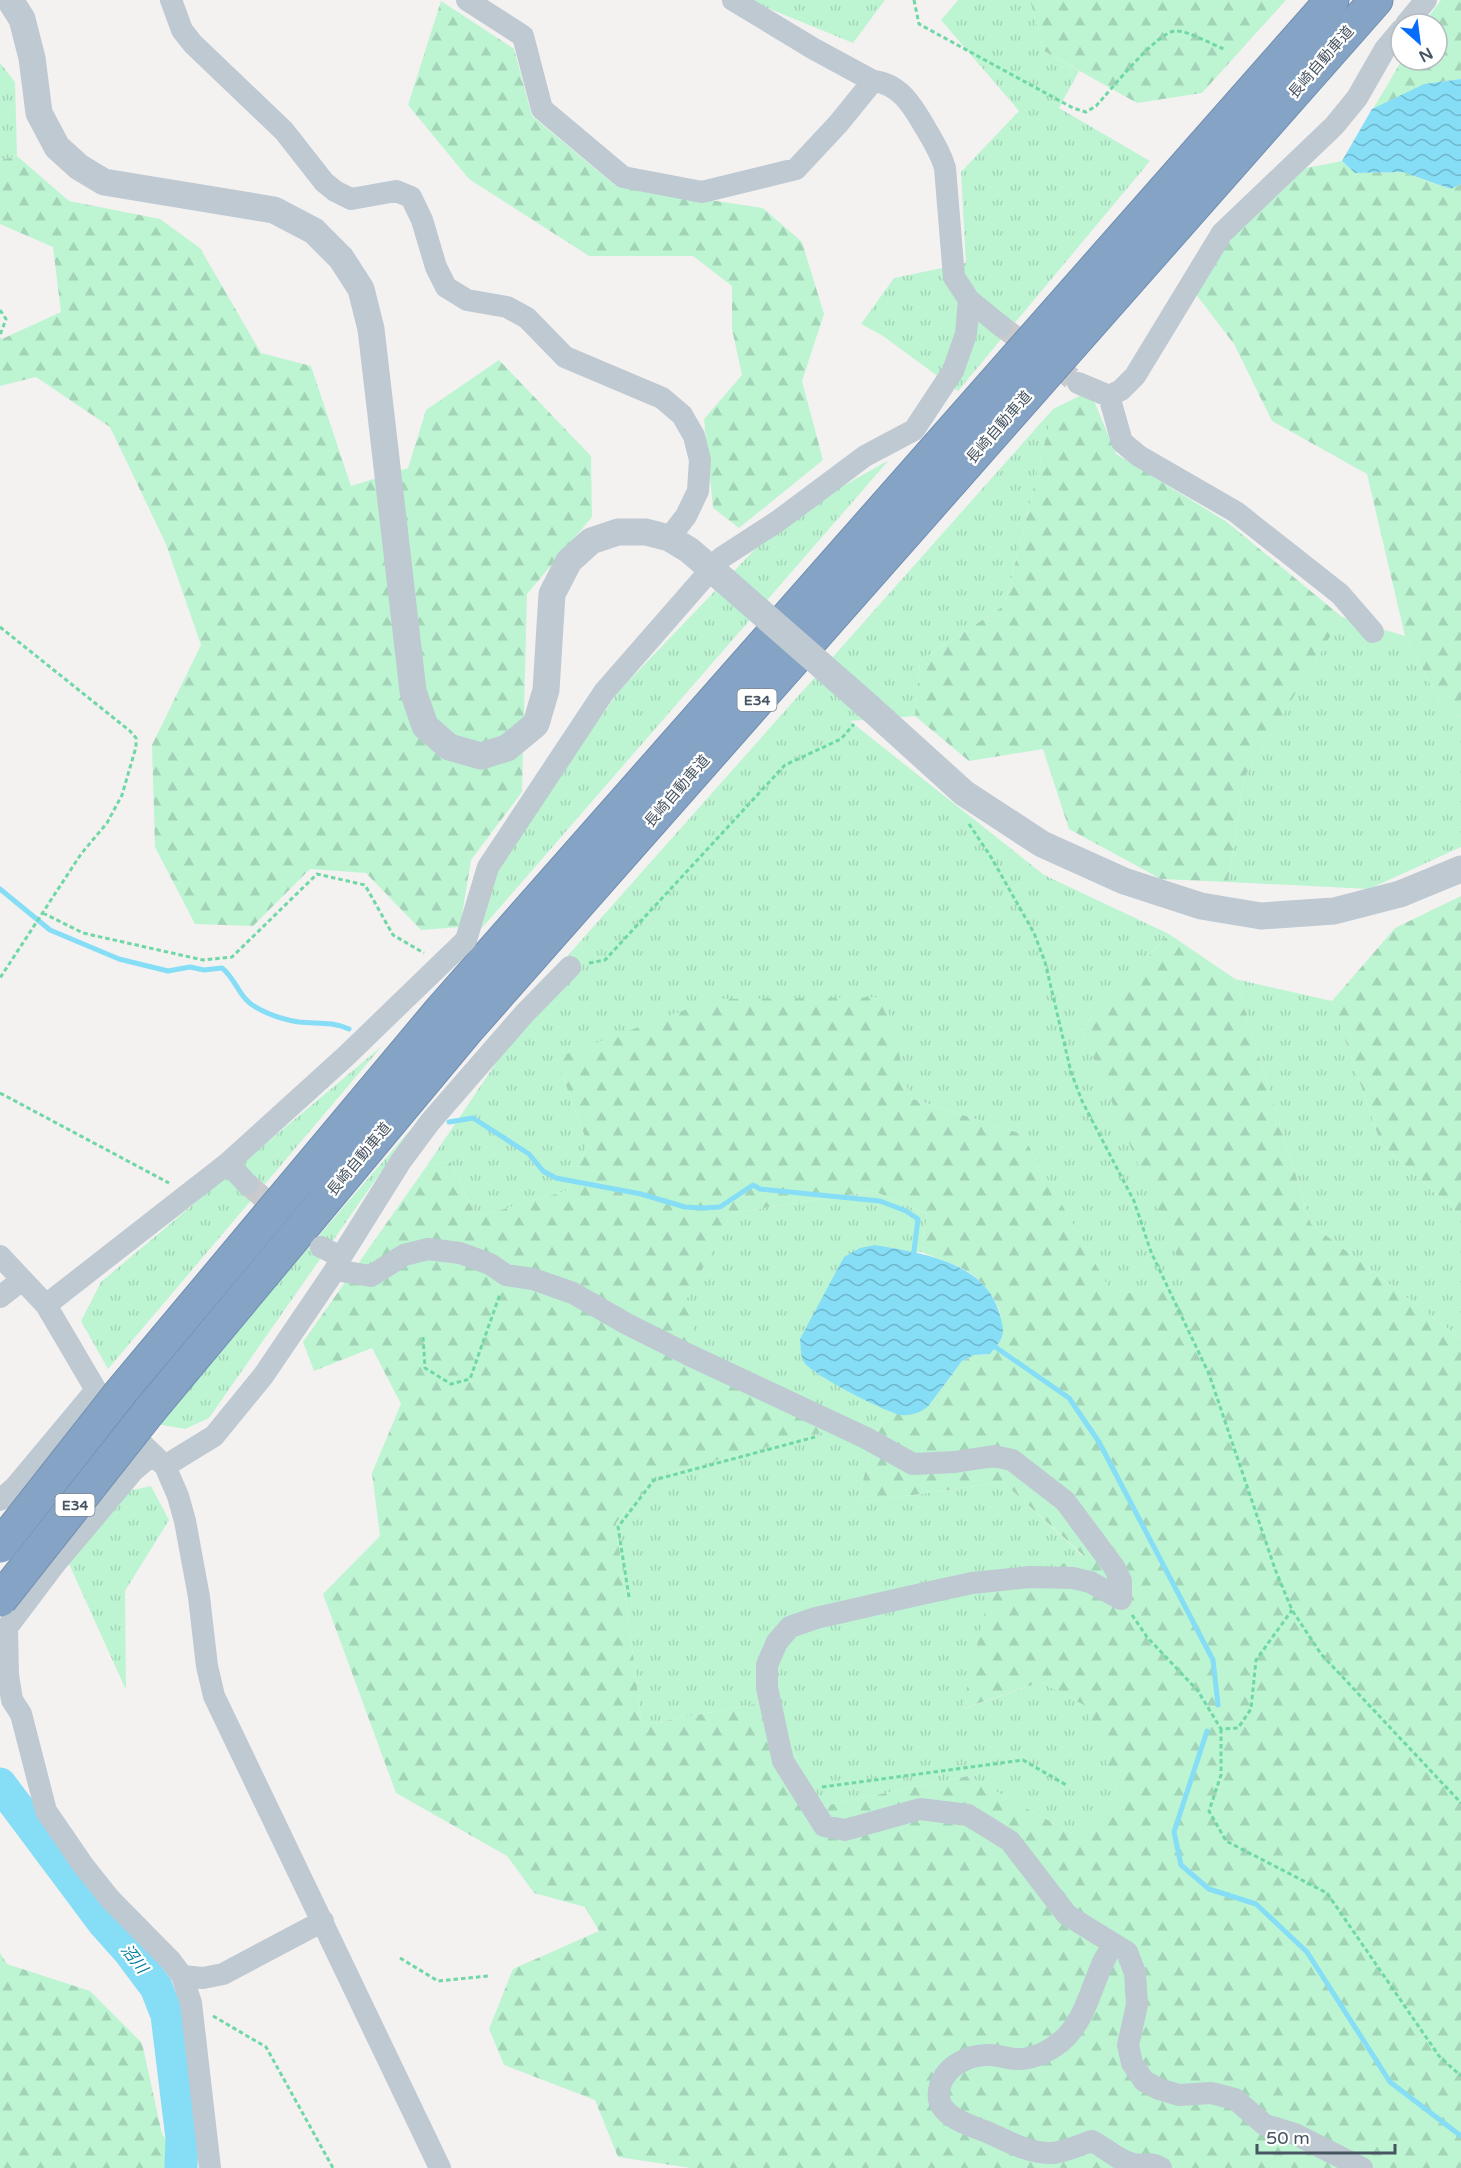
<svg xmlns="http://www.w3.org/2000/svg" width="1461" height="2168" font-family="'Varela Round','Noto Sans JP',sans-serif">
	<defs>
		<pattern id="grass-tufts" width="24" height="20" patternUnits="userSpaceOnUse" patternTransform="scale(1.5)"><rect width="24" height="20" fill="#bdf5d3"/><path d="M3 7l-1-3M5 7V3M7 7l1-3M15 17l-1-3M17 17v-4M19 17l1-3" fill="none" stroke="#a4d4b8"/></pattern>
		<pattern id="forest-firs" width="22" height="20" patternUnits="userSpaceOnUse" patternTransform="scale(1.5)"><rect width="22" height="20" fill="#bdf5d3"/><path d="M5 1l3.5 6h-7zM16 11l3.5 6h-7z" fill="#a4d4b8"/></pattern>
		<pattern id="water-waves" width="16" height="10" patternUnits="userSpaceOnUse" patternTransform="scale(1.5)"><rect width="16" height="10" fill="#85ddf6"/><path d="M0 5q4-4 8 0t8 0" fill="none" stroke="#6fb6cb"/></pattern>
	</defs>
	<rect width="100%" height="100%" fill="#f4f1f1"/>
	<path fill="url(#grass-tufts)" d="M754,0h131l-32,43 -95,-39z
		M958,0h72l14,51 35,20 -20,37 91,53 -192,230 -75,-55 -22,-12 33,-46 72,-15 -5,-91 58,-61 -78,-91z
		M0,63l15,19 2,74 -17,4z
		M1053,409l-48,196 -85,56 -5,55 -65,5 194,154 125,59 -88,95 109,256 -77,11 -91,-162 -112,-36 -354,-40 32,87 -22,46 -90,26 -26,-56 -24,6 144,-214z
		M889,460l-408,469 20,-71 118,-167 164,-171z
		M1342,617l63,19 37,70 19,11v130l-92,42 -141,-7 16,-104z
		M1235,979l97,22 49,143 80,72v123l-150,-115z
		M382,1046l-274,323 -27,-48 20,-39z
		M411,1129l-202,289 -24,11 -29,-5z
		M874,1191l53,23 -5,38h-7l-101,120 77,40 -15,19 -19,72 146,-21 81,75 -121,152 78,-27 44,23 34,89 -39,44 -112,-62 -155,32 -36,-108 -135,25 -26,-202 36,-46 205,-54 -157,-70 -16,-51 48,-89z
		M151,1486l18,34 -44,71 1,99 -57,-126 59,-73z"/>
	<path fill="url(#forest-firs)" fill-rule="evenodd" d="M1030,0h256l-84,93 -65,10 -93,-52z
		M1441,0h20v79l-37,5 -51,25 29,-49h35v-36h-14z
		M441,1l73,48 18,67 84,70 147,22 39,34 22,72 -22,67 21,79 -84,68 -26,-20 -9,-89 38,-44 -10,-46v-43l-39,-30h-104l-120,-77 -61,-74z
		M17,156l52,45 91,18 40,29 61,105 50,13 40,120 57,-18 18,-58 73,-50 92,96 1,61 -65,77 -5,198 -51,68 -11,67 -39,3 -55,-57 -56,-4 -57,57 -58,-2 -40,-77 -3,-102 49,-100 -35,-101 -56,-117 -74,-50 -36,9v-49l2,2 59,-27 -8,-65 -53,-23v-64z
		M1342,161l13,12 48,-1 48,17 10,-5v533l-19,-11 -37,-70 -38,-162 -95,-53 -38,-77 -39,-51 37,-55 74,-70z
		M1090,391l26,63 111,68 115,95 -98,161 -16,104 -67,-3 -92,-50 -26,-80 -74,12 -54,-45 5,-55 85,-56 48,-196z
		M1461,896v320l-80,-72 -49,-143 63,-73z
		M1169,934l66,45 76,245 150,115v829h-770l-73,-11 -23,-57 -91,-35 -15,-36 24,-60 86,-38 -14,-24 -51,-14 -27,-37 -111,-63 -73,-199 57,-58 -8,-63 29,-69 -29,-56 -58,23 -11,-29 123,-175 24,-6 26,56 90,-26 22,-46 -32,-87 158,-59 171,-2 25,101 112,36 91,161 76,-10 -108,-256zM874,1191l53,23 -5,38c15,7 35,12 48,21 27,20 44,52 20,81l-16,1 -12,6 -32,43 -27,11 -12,-3 -15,19 -19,72 146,-21 81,74 -94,34 -28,119 79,-27 43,23 35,89 -39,44 -112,-62 -155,32 -36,-108 -135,25 -26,-202 36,-46 206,-54 -157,-70 -16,-51 47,-89z
		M0,1953l7,11 83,27 52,52 20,91 22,34h-184z"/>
	<path fill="url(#water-waves)" d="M1461,79v105l-10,5 -48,-17 -48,1 -13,-12 30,-52 52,-25z
		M875,1245c45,8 109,16 124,67 7,22 5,25 -9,42l-16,1 -12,6 -32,43c-6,8 -19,12 -29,11 -14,-2 -92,-42 -97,-53 -4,-7 -3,-15 -4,-23l44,-82 16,-9z"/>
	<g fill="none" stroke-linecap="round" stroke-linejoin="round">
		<path stroke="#85ddf6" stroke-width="5" d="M0,889l50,41 69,29 49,12 22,-4 14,3 18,-2c13,10 17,28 29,36 12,9 33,16 48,18 19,2 32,-1 50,7
			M449,1122l24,-4 56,36 14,17 13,7 85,16 44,13 18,1 17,-1 33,-22 7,4 120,12 26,10 12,8 -5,40
			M991,1344l78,54 30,44 114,218 5,45
			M1207,1731l-33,101 7,33 28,24 47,15 51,48 83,130 71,54"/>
		<path stroke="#85ddf6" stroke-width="33" d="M0,1784l104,139 25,28 27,36 11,28 15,123 -1,30"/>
		<path stroke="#c9cacd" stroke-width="22" stroke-dasharray="22 11" stroke-linecap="butt" d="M1001,326l77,57
			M247,1184l39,33"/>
		<defs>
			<path id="motorway" d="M121,1392l320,-382 891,-1010
				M150,1410l316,-379 910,-1031"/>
		</defs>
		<use href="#motorway" stroke="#6f8eb1" stroke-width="35"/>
		<path stroke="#70d7a6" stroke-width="3" stroke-dasharray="4.5 3" stroke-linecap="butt" d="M914,0l5,24 154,84 13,4 10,-6c14,-15 62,-76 80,-75 13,0 35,13 48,18
			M0,310l6,9 -6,16
			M0,627l130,104 6,7v9l-14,48 -15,28 -26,31 -81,124
			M969,824l22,33 43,76 11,29 26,110 11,29 52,100 17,51 58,122 66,195 17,41 29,44 140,149
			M43,913l40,20 120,27 29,-3 85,-83 48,11 28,50 31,18
			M589,963l16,-3 180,-195 56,-26 13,-15
			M0,1093l169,90
			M423,1337l2,31 26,16 19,-5 30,-85
			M629,1597l-11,-70 36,-47 161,-43
			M1132,1615l15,22 51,54 23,38 17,-1 13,-19 5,-49 36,-50
			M1221,1729v46l-12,36 17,30 101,52 112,163 22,20
			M822,1787l201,-27 45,26
			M400,1958l38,23 51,-5
			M213,2016l53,31 67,121"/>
		<path stroke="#bec9d2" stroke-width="22" d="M171,0l11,30 11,14 91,87 40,51 11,9 16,8 45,-8 15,6 11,23 14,47 10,20 21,13 40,7 20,11 38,39 97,41 20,17 12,21 6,24 -2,31 -12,25 -17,22
			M467,0l56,36 19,73 81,68 79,15 94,-23 42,-45 35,-43
			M733,0l81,49 59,32c28,3 40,26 53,48 8,13 15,25 19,39l9,109 15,23 32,26
			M1406,24l20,-24
			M1078,383l31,13 12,-6 14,-14 87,-143 112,-107 23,-28 28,-49 16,-19
			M1109,396l13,46 17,14 97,56 104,82 33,38
			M228,1163l19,21
			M321,1247l20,10
			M0,1256l46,49 50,85 46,54 23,22 13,30 7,25 14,76 8,69 7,30 226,472
			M335,1270l36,6 33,-21 24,-6 32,4 30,11 16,11 27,4 40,14 54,31 60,30 179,84 47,26 42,-2 39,-6 18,4 53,41 49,66 7,14v18l-31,-17 -17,-4 -43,-1 -58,6 -55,12 -101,23 -26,9 -13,15 -10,23v23l16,73 41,65 21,4 75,-21 48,6 42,26 57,74 47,29
			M0,1297l22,-17
			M46,1305l182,-142 118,-107 120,-116 22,-73 116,-175 117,-134 57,-37 87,-65 49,-26 39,-59 13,-37 3,-34
			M165,1466l49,-30 49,-60 72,-106 6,-13 60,-96 29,-39 94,-108 46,-47
			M0,1500l15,-13 81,-97
			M7,1628l1,47 4,25 9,14 25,97 37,54 27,34 61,62 11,15 21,2 20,-4 100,-53
			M0,1637l55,-73 79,-94 18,-15
			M182,1976l9,27 19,165
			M1161,2168c-12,-7 -15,-2 -27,-4 -16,-3 -28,-16 -42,-23 -13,4 -27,11 -40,12 -22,1 -45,-12 -65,-21 -18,-7 -52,-16 -48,-41 3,-23 28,-37 51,-36 9,0 18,4 27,4 17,1 37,-10 49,-22 25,-26 27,-65 48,-93l13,8 8,21 2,32 -9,40 4,18 12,18 15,8 20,6 32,-2 24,6 30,26 30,9 67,34"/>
		<path stroke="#bec9d2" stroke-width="27" d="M10,0l12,19 10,39 7,55 18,34 22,20 25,15 170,28 40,21 27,27 20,31 10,40 42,362 12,35 24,21 32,9 26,-8 29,-24 10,-34 6,-96 17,-33 22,-20 27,-9h28l23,6 20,12 35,30
			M869,707l95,86 78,51 82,37 77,25 60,10 73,-5 66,-17 61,-25"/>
		<use href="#motorway" stroke="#84a3c5" stroke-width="33"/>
		<defs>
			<path id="motorway-bridge" d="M0,1546l121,-154
				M0,1600l150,-190"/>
		</defs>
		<use href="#motorway-bridge" stroke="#6f8eb1" stroke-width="35" stroke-linecap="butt"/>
		<path stroke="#bec9d2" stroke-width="27" d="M724,580l145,127"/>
		<use href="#motorway-bridge" stroke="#84a3c5" stroke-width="33"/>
	</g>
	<g text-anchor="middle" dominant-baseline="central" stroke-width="4.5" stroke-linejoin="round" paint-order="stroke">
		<g fill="#fff" stroke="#7e8891" stroke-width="1.5">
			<rect x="737.5" y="689" width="39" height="22" rx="4.5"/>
			<rect x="55.5" y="1494" width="39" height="22" rx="4.5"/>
		</g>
		<g font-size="14" font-weight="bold" fill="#475562">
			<text x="757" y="700">E34</text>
			<text x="75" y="1505">E34</text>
		</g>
		<g font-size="15" fill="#475562" stroke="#fff">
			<text transform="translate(1321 62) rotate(-49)">長崎自動車道</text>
			<text transform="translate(999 427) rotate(-49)">長崎自動車道</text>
			<text transform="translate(677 791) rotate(-49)">長崎自動車道</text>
			<text transform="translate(359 1159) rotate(-50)">長崎自動車道</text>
		</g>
		<g font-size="16" font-style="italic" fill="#037ea2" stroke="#fff">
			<text transform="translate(134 1959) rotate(52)">沼川</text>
		</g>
	</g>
	<g transform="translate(1419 42) rotate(152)"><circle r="28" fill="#ffffff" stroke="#b5bbc0" stroke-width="1.5"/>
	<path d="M0-4.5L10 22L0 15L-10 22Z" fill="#056cfb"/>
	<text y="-9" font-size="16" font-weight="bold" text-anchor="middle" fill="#475562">N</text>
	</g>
	<path d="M1257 2144v9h138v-9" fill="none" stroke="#475562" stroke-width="3"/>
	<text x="1266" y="2144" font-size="18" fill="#475562" stroke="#ffffff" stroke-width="4.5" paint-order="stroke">50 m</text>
</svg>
